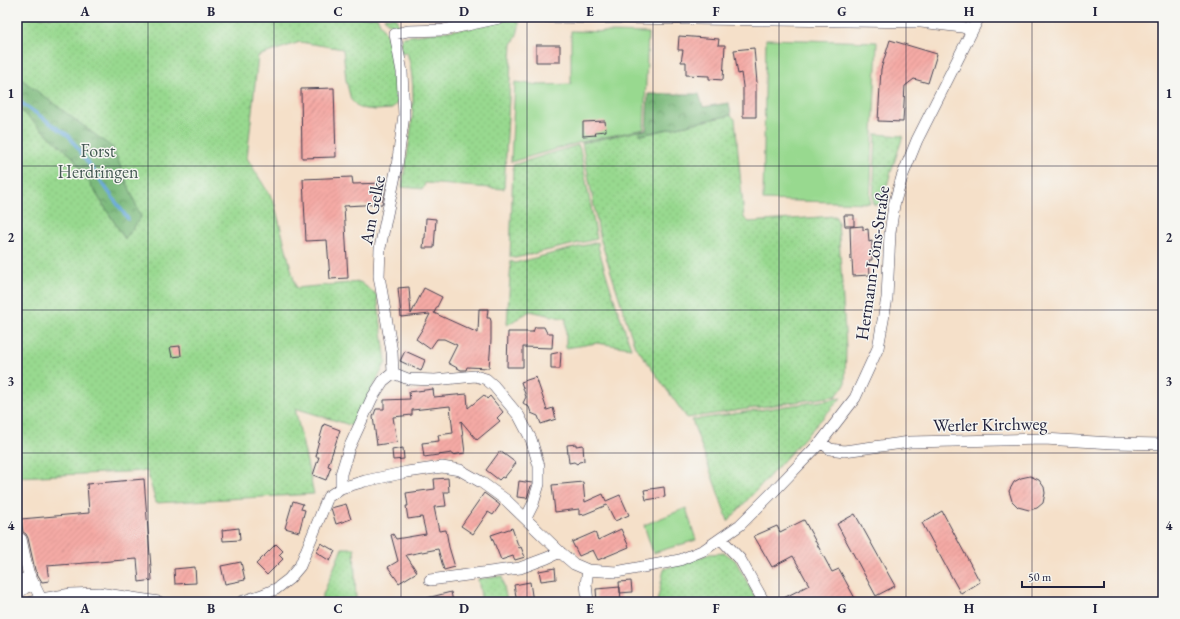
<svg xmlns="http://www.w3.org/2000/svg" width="1180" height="619" font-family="'EB Garamond',serif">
	<defs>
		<pattern id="grass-dots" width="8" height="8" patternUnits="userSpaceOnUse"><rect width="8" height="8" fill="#98d98f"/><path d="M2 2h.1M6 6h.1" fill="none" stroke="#83ba7c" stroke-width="1.8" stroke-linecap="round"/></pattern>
		<pattern id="forest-crowns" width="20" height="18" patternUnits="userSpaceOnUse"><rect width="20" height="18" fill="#7ab97a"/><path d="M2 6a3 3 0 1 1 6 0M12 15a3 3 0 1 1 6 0" fill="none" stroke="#649665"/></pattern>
		<pattern id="building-hatch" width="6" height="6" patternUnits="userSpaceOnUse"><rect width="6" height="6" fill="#f5aaa5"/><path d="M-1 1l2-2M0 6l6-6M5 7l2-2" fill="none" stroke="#d2928f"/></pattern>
	</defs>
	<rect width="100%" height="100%" fill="#f6f6f2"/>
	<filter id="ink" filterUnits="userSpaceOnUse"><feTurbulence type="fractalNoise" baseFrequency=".025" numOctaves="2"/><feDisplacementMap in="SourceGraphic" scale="8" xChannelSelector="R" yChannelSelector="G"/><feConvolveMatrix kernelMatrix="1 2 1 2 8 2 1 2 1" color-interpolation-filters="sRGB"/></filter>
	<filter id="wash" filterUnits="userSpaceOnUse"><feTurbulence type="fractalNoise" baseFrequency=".012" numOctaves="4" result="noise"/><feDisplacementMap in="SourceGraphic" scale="16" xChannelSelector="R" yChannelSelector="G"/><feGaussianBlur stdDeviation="0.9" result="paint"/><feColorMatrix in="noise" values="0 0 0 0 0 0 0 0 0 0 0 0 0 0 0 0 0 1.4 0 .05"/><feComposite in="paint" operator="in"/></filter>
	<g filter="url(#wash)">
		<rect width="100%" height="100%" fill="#f5e0c9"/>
		<path fill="url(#grass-dots)" stroke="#5d7e65" d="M17,17h360l16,31 8,50 -9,11 -17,1 -16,-2 -8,-8 -5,-20 -3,-31 -43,-7 -42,14 -11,102 27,44 22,86 64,-6 17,13 9,67 -33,64 -58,-18 19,86 -158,9 -9,-32 -130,6v-370l56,50 52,82 16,-22 -124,-141z
			M384,17h12l2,8 3,4c-8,-2 -13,-4 -17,-12z
			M512,19l7,3c1,6 -3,17 -7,22l-8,145 -79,-6 -2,6 -21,-2c7,-44 18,-91 5,-135l-6,1 -1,-11 3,-5 66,-9z
			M731,115l4,4 9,99 5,4 86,-6 3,5 8,127 -1,37 -9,11 -149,22 -53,-74 -34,-106 -18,-95 56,-12 4,4z
			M876,134l27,2 -13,39 -8,30 -9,-1z
			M578,145l2,4 17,90 -82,19 -5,-1 3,-92z
			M598,242v5l13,43 20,58 -34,-5 -31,5v-29l-36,-8 -23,14 4,-64 4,2z
			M841,398l-113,123 -36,-101z
			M342,548h12l2,54h-36z
			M725,553l10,7 23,42h-101l7,-33 46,-15z
			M502,576l5,26h-25l-4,-23z"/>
		<path fill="url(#forest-crowns)" stroke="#4e6e5a" d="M17,76l96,72 28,69 -16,22 -52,-82 -56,-50z
			M648,94h51l4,13 26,-4 2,12 -90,20 -3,-4 8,-1z"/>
		<path fill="#98d98f" stroke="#5d7e65" d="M571,31l77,2 -4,96 -63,13 -70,20 4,-80 25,3 31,-1z
			M766,39l111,3 -7,161 -107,-3z
			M686,508l10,32 -43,13 -9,-28z"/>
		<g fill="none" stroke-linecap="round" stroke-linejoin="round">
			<path stroke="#6aaadd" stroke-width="3.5" d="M17,100l52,36 59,83
				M17,108l2,-7"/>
		</g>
		<g id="blocks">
			<path fill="url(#building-hatch)" d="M679,36l40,3 -1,6h7l-2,35 -14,-1v-3l-23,-1v-13h-5l2,-12h-5z
				M890,40l47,14 -9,29 -14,-4 -9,7 -2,36 -25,-1 3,-52z
				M536,45h24v17h-24z
				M754,48l3,35 -1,1v33h-13v-31l-2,-13 -3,1 -4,-24z
				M334,88l2,69 -34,1 -1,-69z
				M605,121l1,10 -11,1 1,3 -13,1v-14z
				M352,177l1,7 33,-1 -4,21 -38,2 4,72 -18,1 -3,-39 -21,1 -3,-62z
				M844,215h10v11h-9z
				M426,218l10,1 -2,29h-11l1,-10h1z
				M863,226v4l5,-1 1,13 3,-1v19h-3l1,15 -17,1 -1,-16h-1l-1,-33z
				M409,287l2,27 13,-26 18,9 -8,16 44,20 1,-24h9l-1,9h3l1,3v19l-2,28 -22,-1 -1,3h-5l-13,-7 9,-18 -13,-6h-7l-7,10 -14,-10 7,-11 7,-14 -29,3 -3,-29z
				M535,327h9l3,6h6l-1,15 -29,-1v20h-16l1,-35h25z
				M180,346l1,10 -9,1 -2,-10z
				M405,351l20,9 -4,11 -21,-10z
				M561,352l-1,17h-9v-15z
				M536,377l11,33 6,-2 3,11 -15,5 -3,-8 -7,-3 -2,-6 -6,-4 3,-6 -5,-15z
				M433,389l1,8 33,-3 1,14 16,-13 3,4 3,-3 13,16 -6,6 3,3 -23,19 -16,-19 4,32 -13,2v-2l-28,4 -2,-14 17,-2 -1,-6 15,-2 -3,-27 -38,4v5l-19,2 4,25 -20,3 -4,-28 3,-8h8v-9l26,-1 -1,-7z
				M324,424l16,6 -12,36 3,1 -5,13 -13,-5 6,-18h-3l1,-5 -1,-1z
				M576,444v2l7,-1 1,16 -5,1 -2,2 -3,-2 -5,1 -2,-18z
				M403,448l1,11 -11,1 -1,-10z
				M500,451l16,12 -12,15 -2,-1 -3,3 -13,-10z
				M1030,476l9,4 5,7 1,6 -2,10 -6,5 -8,2 -11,-3 -6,-6 -3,-10 5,-9 7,-4z
				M448,478l1,14h-5l2,14 -12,1 5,24 7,-1 3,17 6,20 -11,3 -6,-21 -32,6 11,17 -18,11 -11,-16 10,-6 -7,-26 2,-1 3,5 30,-5 -4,-17 -14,2 -2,-13h2l-2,-13 29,-4 -1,-10z
				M144,479l8,101 -13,2 -2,-23 -90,7 2,15 -7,1 -7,-12 -7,-32 -2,-4 -3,-2 -2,-13 68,-6 -2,-29z
				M519,481l13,2 -5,15 -10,-1z
				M583,482l2,20 18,-8 3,7 14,-6 9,20 -14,6 -8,-16 -22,9 -6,1v-6l-24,3 -3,-27z
				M664,487l1,10 -19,3 -2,-10z
				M484,493l16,12 -7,10 -5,-3 -15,22 -12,-8z
				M293,501l10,3 -2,5 4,1 -6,22 -14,-4z
				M346,504l5,15 -15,5 -5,-16z
				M942,511l38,71 -19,12 -39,-71z
				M855,514l40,72 -19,10 -39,-72z
				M804,520l28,52 7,-3 18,33h-81l33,-17 -16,-29 -21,11 -18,-31 23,-10 3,6z
				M239,528l1,12 -17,1 -1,-11z
				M512,528l7,20 2,-1 4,10 -10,3 -2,-4 -12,4 -10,-25z
				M621,529l8,18 -31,13 -5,-10 -14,6 -7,-14 23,-10 3,8z
				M321,543l14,8 -5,10 -14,-9z
				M276,544l7,7 -4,4 4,4 -16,16 -11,-11z
				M241,562l4,18 -20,4 -4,-18z
				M195,567l1,16 -21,1 -1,-15z
				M555,568l1,11 -15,2 -2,-10z
				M631,581l1,11 -12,1 -1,-11z
				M530,582l3,20h-16l-3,-17z
				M620,587l1,15h-24l-1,-13z
				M451,592l2,10h-30v-3z"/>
		</g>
	</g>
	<g filter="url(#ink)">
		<use href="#blocks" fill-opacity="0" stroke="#423e50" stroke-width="1"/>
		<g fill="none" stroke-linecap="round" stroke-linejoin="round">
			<defs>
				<path id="minor" d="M546,17l375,5 41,5 10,3
					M393,373l-1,-21 -13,-76 1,-28 17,-82 7,-51 -2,-43 -7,-38 13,-3 36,-1 60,-13
					M393,373l15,6 27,1 40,-4 11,3 8,7 25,30 12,23 8,27v18l-6,20 -7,14
					M821,442l9,7 14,2 66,-9 134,-3 69,4 50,1
					M341,488v-14l8,-26 23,-50 11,-17 10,-8
					M21,539l7,33 13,27
					M721,539l19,20 24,43
					M17,580l7,-1 11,5
					M430,580l90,-12 27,-10 13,-6
					M17,594l8,-6 10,-4
					M32,602l9,-3 30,-5 28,-1 60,9
					M241,602l21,-7 14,-6 13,-10 11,-13 28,-69 13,-9 24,-7 42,-9 35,-5 18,3 21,12 25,18 54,52 14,12 14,6 28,2 64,-12 24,-10 36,-25 32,-32 49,-51 34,-44 23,-50 9,-50 3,-65 4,-28 8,-28 15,-37 62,-123
					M588,602l-2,-18 2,-14"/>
			</defs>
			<use href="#minor" stroke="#423e50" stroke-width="12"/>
			<use href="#minor" stroke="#fff" stroke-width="11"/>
		</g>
	</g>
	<path fill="none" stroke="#22223b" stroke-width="1" stroke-opacity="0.55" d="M148,17v585M274,17v585M401,17v585M527,17v585M653,17v585M779,17v585M906,17v585M1032,17v585M17,166h1146M17,310h1146M17,453h1146"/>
	<g text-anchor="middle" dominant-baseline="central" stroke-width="3" stroke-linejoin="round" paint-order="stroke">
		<g font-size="18" fill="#455954" stroke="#f6f6f2">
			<text x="98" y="150">Forst<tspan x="98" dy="21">Herdringen</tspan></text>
		</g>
		<g font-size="18" fill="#22223b" stroke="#f6f6f2">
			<text transform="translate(372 210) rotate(-79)">Am Gelke</text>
			<text transform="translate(872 263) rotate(-82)">Hermann-Löns-Straße</text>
			<text transform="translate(990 424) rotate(-1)">Werler Kirchweg</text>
		</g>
	</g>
	<rect width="1180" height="619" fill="none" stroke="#f6f6f2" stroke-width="44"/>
	<path d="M1022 581v6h82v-6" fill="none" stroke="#22223b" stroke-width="2"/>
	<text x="1028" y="581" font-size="12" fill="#22223b" stroke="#f6f6f2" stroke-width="3" paint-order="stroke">50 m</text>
	<rect x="22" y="22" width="1136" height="575" fill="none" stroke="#22223b" stroke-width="1.5"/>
	<g font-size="13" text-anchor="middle" font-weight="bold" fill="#22223b">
		<text x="85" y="16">A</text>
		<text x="211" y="16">B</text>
		<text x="338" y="16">C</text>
		<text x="464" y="16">D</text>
		<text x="590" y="16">E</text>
		<text x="716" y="16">F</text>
		<text x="842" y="16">G</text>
		<text x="969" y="16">H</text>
		<text x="1095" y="16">I</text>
		<text x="11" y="98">1</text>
		<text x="1169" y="98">1</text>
		<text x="11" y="242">2</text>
		<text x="1169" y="242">2</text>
		<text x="11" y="386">3</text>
		<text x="1169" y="386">3</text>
		<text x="11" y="530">4</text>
		<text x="1169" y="530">4</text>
		<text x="85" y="613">A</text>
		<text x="211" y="613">B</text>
		<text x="338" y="613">C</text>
		<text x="464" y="613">D</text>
		<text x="590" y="613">E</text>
		<text x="716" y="613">F</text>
		<text x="842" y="613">G</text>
		<text x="969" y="613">H</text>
		<text x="1095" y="613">I</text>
	</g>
</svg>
